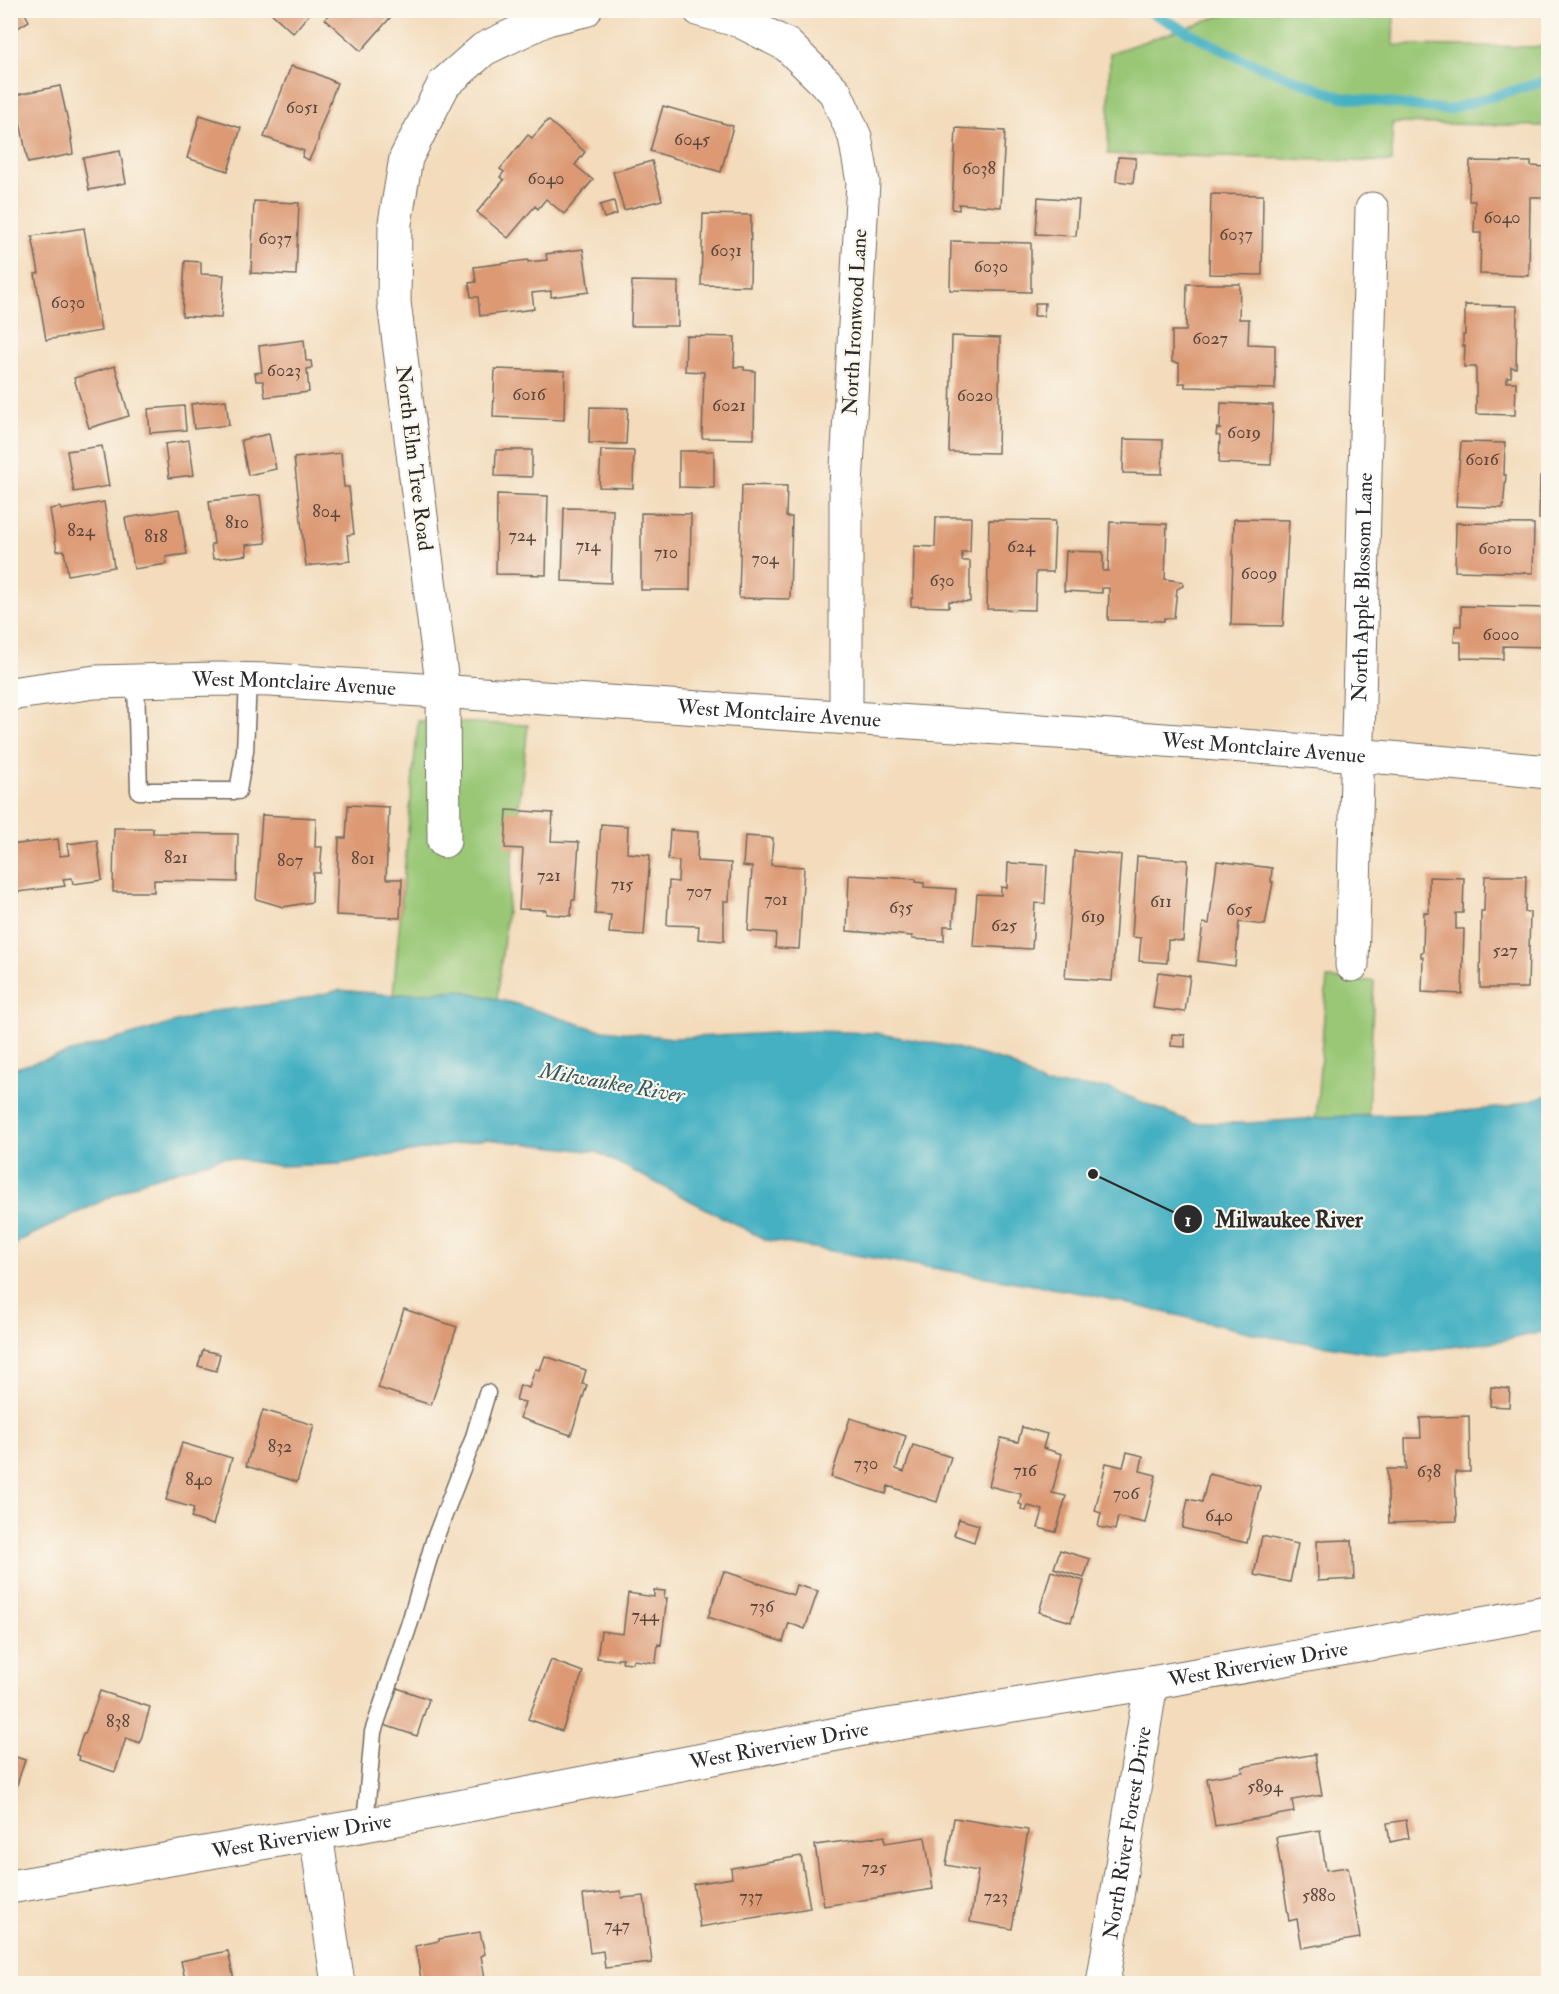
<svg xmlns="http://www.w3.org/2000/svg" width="1559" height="1994" font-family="'IM FELL Double Pica',serif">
	<rect width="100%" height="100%" fill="#fbf7ec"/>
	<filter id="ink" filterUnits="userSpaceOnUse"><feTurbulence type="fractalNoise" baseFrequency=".0167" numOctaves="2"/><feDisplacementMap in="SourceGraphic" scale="12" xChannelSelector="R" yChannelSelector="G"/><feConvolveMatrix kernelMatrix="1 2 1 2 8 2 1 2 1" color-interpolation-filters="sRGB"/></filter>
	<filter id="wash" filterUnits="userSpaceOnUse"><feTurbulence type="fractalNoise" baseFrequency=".008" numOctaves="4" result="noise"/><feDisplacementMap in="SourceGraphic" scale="24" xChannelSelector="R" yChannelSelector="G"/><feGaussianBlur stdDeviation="1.35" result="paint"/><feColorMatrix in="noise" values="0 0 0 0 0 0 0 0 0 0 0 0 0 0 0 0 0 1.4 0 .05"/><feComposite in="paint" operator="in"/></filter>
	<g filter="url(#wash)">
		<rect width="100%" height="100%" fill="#f3dbbb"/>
		<path fill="#99c776" stroke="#627950" stroke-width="1.5" d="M1238,10l156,1 -1,34 155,2v79l-156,-3v39l-284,-8 2,-101z
			M418,721l110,4 -31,274 -38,-9 -66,5z
			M1327,979l47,2 -6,135 -52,2z"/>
		<path fill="#44b0c2" stroke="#386e76" stroke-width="1.5" d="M339,990l54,5 66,-5 57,14 79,25 78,9 141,-7 61,2 74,13 58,16 37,23 64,3 85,35h56l97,-7 86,-2 74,-7 42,-12v236l-48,10 -116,14 -119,-19 -178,-42 -321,-54 -169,-88 -111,-13 -147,25 -60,2 -55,-9 -81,24 -122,59 -10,9 -1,-179 2,-1 203,-58 75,-9z"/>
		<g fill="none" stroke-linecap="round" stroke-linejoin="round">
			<path stroke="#44b0c2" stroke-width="10" d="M1146,10l95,49 100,38 106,13 101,-30"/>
		</g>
		<g id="blocks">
			<path fill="#dc9973" d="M10,10h13l6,11 -19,12z
				M268,10h45l-20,23z
				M332,10h65l-36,41 -36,-32z
				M291,66l24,7 22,10 -18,49 -1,9 -9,19 -7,-3 2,-6 -40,-14z
				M60,86l12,53h-1l2,15 -45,9 -13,-68z
				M663,106l70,20 -12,46 -71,-21z
				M200,115l41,13 -13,43 -41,-13z
				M548,120l37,32 -10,13 18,15 -29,34 -18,-15 -8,10 -3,-3 -27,32 -31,-26 27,-32 -4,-3 4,-5 -4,-3 28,-34 4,3z
				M956,128l49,3 -4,76 -42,-3v6l-7,-1z
				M120,151l6,32 -37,7 -6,-32z
				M1118,157l18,1 -3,25 -17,-2z
				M652,161l10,39 -38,10 -11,-38z
				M1470,161l61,1v4l15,1v30h-16l-1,79 -49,-2 1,-41h-7l1,-32h-6z
				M1211,194l52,1 -1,80 -53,-1z
				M1038,197l41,3 -3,36 -40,-2z
				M254,201l45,2 -3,72 -45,-2z
				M614,201l3,13 -13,4 -4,-13z
				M703,214l48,1 -1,71 -49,-1z
				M84,228l17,103 -55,9 -11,-66 4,-1 -7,-37z
				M951,241l80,2v49l-81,-2z
				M583,249l6,43 -38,5v-6l-19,2 2,16 -54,7 -2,-19h-7l-2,-14 7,-1 -2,-15 54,-7v2l19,-2 -1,-6z
				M185,261l16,1v12l23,1 -3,43 -39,-2z
				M632,281l46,1v44h-47z
				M1187,284h53l-1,35h10l-1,25 27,1v44l-90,-2v-4h-6v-20l-7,-1v-31h14z
				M1035,303h10l-1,13h-10z
				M1465,305l52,1 -1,62 -5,-1v10h-4v5h9l-1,33 -39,-1v-47h-12l1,-21h-2v-11h2z
				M686,336l49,1 -1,30h10v3l11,1 -1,68 -52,-1 2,-66 -19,-1z
				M952,336l48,2 -2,115 -49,-1z
				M304,340l2,21h5l1,7 -5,1 2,23 -44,5 -2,-16h-7l-1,-8 7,-1 -3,-26z
				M115,366l14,50 -40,12 -15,-50z
				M495,369l70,2 -1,49 -71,-3z
				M226,400l3,25 -35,4 -3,-25z
				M1221,403l52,2 -2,60 -52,-2 1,-27 -4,-1 1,-7 3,1z
				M184,406l2,24 -36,3 -2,-24z
				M590,407l38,1 -2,36 -37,-1z
				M269,434l7,35 -28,6 -7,-35z
				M1124,439l39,1 -1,34 -39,-1z
				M189,440l5,35 -25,3 -4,-34z
				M1461,442l44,1 -1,32h2l-3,33 -47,-2z
				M102,446l7,40 -35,6 -7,-41z
				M496,450h36v27l-37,-1z
				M601,450l33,1 -1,37 -34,-1z
				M679,451h35v37l-35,-1z
				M341,453l3,34h5l5,47 -7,1 3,26 -44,5 -12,-108z
				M1540,476h8v43h-9z
				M742,485l45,1 -1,31h6l-2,82 -51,-1z
				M497,494l51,2 -2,79 -50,-1z
				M260,495l6,48 -20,2 1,10 -34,4 -2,-15h3l-5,-43z
				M104,502l10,65 -46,8 -4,-25 -7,1 -7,-42 10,-2 1,3z
				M564,508l49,1 -2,74 -49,-2z
				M179,509l8,45 -21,3 1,7 -33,5 -9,-51z
				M641,513l50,1 -1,76h-49z
				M936,517h35l-1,35h-8v9h8v41l-21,-1v6l-38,-1v-8h2l1,-52 21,1z
				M1234,519l55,1 -6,106 -52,-1z
				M989,520l66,1 -2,51h-17l-1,38 -48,-1z
				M1110,522l57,2 -2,55 18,3v4l-6,3 -3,29h-10v3l-56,-1 1,-32h-7v5l-38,-2 2,-40 37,1v19h5z
				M1456,523l78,1 -1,49 -78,-2z
				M1461,606l87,2v39l-45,-1v13l-42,-1v-16h-7l1,-16h6z
				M348,805l41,2 -3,72h16l-2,39 -64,-3 3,-77h7z
				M507,810l46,3 -2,28 28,1 -4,58h-3l-1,16 -25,-2v-4l-27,-1 4,-60 -18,-1z
				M262,815l54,3 -1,29h7l-2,26h-7l-1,29 -29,5 -27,-8z
				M601,824l27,2 -1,27 23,2 -6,80 -35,-2 2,-18 -16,-1z
				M114,828h39v5l85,1 -1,48 -83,-2v12h-41z
				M670,830l28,2 -1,29 34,2 -2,38h-5v40l-26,-2 1,-13 -32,-1 2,-44 9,1 1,-21 -11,-1z
				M745,836l28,2 -2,27 33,2 -5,82 -24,-1 1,-15 -28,-2 4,-64 -9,-1z
				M58,839l2,17 9,-1 -2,-11 30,-4 5,40 -29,4 -1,-6 -9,1 2,7 -55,7v-48z
				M1074,851l47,4 -9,126 -47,-3z
				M1137,856l51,4 -5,81 -15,-1 -1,23 -28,-2 2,-23 -9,-1z
				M1217,861l55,7 -1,14h2l-8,43 -26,-3 -4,44 -37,-5 5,-38 6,1z
				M1008,863l39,2 -2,39 -10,-1 -3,46 -59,-3 4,-52 24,1v-8l6,1z
				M849,875l67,4v3l8,1v4l32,2 -3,37h-9v15l-32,-2v-3l-65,-5z
				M1485,876h41l-1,36h5l-2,76h-48l1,-77h3z
				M1429,877l35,1 -1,35h-7v16h8l-2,65 -40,-2 1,-35h-2v-5h2l1,-40 5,1z
				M1158,972l32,4 -5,36 -32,-4z
				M1172,1034l13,1v12l-14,-1z
				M404,1309l53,18 -26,78 -53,-17z
				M203,1350l17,4 -4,17 -18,-5z
				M545,1356l41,14 -4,14 5,1 -16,50 -51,-17 5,-16 -9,-2 4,-15 9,3 6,-19 5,1z
				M1491,1387l19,2 -1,18 -19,-1z
				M263,1410l51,15 -17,57 -51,-16z
				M1469,1416l1,56h-15l2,49 -68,2 -2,-54h19l-1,-31h16l-1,-20z
				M850,1418l56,18 -10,33 8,3 9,-27 38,12 -14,45 -49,-16 -2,8 -55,-17z
				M1022,1427l25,7 -4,14 19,6 -10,39 14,3 -10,36 -18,-4 5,-18 -15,-4 -2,5 -5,-2 1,-4 -3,-1 2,-10 -32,-8 12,-48 17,4z
				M182,1443l50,15 -19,67 -22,-7 3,-10 -28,-8z
				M1127,1452l16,4 -3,15 16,4 -11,48 -27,-6 -3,13 -17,-3 3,-14 -6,-2 11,-48 17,4z
				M1209,1474l51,12 -13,57 -65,-15 6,-29 14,3z
				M959,1519l20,6 -5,17 -20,-7z
				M1262,1536l36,8 -8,38 -36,-7z
				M1352,1540l2,39 -36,2 -1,-40z
				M1060,1550l30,9 -6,19 -30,-10z
				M724,1571l69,24 3,-10 22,6 -13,38 -16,-6 -6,19 -75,-25z
				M1051,1571l33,10 -13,41 -32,-10z
				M654,1590l11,1 -1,7h3l-6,47 -3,-1 -2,19 -23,-3 -1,3 -10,-1 1,-4h-6v2l-20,-2 4,-27 22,3 5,-41 26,4z
				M551,1660l32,12 -21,59 -34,-12z
				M397,1688l32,11 -12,37 -33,-11z
				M100,1691l50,16 -10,36 -14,-5 -11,34 -36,-12 1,-4 -4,-1 7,-21h2z
				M1315,1754l7,41 -30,5 2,12 -79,14 -8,-48 36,-6 -1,-5z
				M10,1755l15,5 -14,43h-1z
				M954,1818l74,12 -16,99 -42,-7 8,-51 -32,-6z
				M1406,1820l3,18 -19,4 -3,-19z
				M1320,1830l6,40 22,-3 12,71 -58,10 -5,-29 -8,2 -13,-84z
				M885,1836v7l40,-6 8,52 -109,17 -9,-61z
				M801,1856l9,52 -110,19 -7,-43 39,-6 -1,-10z
				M621,1891l1,7 22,-2 8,67 -47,5 -2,-17 -13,2 -7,-58z
				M480,1932l5,22 -4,2 5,28h-64l-7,-38 24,-5v-2z
				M228,1951l7,33h-49l-5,-23z"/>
		</g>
	</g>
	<g filter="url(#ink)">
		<use href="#blocks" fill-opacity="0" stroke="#71695d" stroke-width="1.5"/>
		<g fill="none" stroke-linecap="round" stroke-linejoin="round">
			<defs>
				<path id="lane" d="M136,681l3,110h99l7,-40 3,-71
					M365,1825l8,-93 37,-110 24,-81 39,-101 14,-47"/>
				<g id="street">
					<path d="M700,10l40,11 47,24 48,47 20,45 8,45 -17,304v231"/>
					<path id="s1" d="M10,694l85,-12 121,-3 55,1c426,29 852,52 1277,92"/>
					<path d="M444,841l-1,-150 -49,-389 1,-79 11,-65 38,-74 40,-35 63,-30 38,-9"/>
					<path id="s2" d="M1352,965l20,-756"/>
					<path d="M316,1834l22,150"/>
					<path id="s3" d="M10,1887l355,-62 498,-96 288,-46 397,-71"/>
					<path id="s4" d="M1103,1984l48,-301"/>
				</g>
			</defs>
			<use href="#lane" stroke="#71695d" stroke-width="19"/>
			<use href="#street" stroke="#71695d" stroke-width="35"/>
			<use href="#lane" stroke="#fff" stroke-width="16"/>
			<use href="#street" stroke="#fff" stroke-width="33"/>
		</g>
	</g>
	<g text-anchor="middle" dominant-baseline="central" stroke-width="4.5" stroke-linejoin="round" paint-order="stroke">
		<g font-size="18" fill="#57463d">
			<text x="302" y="107">6051</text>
			<text x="692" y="139">6045</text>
			<text x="979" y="168">6038</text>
			<text x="546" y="178">6040</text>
			<text x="1502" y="217">6040</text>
			<text x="1236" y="234">6037</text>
			<text x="275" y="238">6037</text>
			<text x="726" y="250">6031</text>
			<text x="991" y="266">6030</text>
			<text x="68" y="302">6030</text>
			<text x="1210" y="338">6027</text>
			<text x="284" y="370">6023</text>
			<text x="529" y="394">6016</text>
			<text x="975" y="395">6020</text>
			<text x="729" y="405">6021</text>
			<text x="1244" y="432">6019</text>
			<text x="1482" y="459">6016</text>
			<text x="326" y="511">804</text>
			<text x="237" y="522">810</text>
			<text x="81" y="530">824</text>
			<text x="522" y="535">724</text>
			<text x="156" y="536">818</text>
			<text x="588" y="545">714</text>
			<text x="1021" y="546">624</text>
			<text x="1495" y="548">6010</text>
			<text x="666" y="552">710</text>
			<text x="765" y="558">704</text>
			<text x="1259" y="573">6009</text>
			<text x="942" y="580">630</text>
			<text x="1501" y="634">6000</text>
			<text x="176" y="857">821</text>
			<text x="363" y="858">801</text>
			<text x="290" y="860">807</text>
			<text x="549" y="875">721</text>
			<text x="622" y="884">715</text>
			<text x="699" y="891">707</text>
			<text x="776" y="899">701</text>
			<text x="1161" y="901">611</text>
			<text x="901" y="907">635</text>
			<text x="1239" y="909">605</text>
			<text x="1093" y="916">619</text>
			<text x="1004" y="925">625</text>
			<text x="1505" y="950">527</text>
			<text x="280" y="1446">832</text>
			<text x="866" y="1463">730</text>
			<text x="1025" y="1470">716</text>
			<text x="1429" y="1471">638</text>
			<text x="199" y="1479">840</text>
			<text x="1126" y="1493">706</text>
			<text x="1219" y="1515">640</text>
			<text x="762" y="1606">736</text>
			<text x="645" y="1615">744</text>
			<text x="118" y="1721">838</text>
			<text x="1265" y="1786">5894</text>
			<text x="874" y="1867">725</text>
			<text x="1319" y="1895">5880</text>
			<text x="751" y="1896">737</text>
			<text x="996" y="1896">723</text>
			<text x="617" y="1925">747</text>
		</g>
		<g font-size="21" fill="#2b2b2b" stroke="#fbf7ec">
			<text transform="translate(855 322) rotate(-87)">North Ironwood Lane</text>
			<text transform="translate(414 458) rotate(83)">North Elm Tree Road</text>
			<text stroke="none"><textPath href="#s2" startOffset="378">North Apple Blossom Lane</textPath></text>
			<text stroke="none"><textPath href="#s1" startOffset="285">West Montclaire Avenue</textPath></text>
			<text stroke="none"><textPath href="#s1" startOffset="771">West Montclaire Avenue</textPath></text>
			<text stroke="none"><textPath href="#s1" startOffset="1257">West Montclaire Avenue</textPath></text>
			<text stroke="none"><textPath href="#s3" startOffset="1268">West Riverview Drive</textPath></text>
			<text stroke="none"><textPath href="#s3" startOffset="782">West Riverview Drive</textPath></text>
			<text stroke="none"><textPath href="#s4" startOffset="153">North River Forest Drive</textPath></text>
			<text stroke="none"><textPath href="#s3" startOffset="296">West Riverview Drive</textPath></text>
		</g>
		<g font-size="22" font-style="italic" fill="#345a60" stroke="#fbf7ec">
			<text transform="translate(612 1083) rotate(10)">Milwaukee River</text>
		</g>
	</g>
	<path fill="none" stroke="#2b2b2b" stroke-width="2" d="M1093 1174L1188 1219"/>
	<g fill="#2b2b2b" stroke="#fbf7ec" stroke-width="2">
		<circle cx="1093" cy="1174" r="6"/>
		<circle cx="1188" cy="1219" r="15"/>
	</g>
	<g font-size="18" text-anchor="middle" font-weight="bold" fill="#fff">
		<text x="1188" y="1226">1</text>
	</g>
	<g font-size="22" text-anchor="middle" font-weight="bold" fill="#2b2b2b" stroke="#fbf7ec" stroke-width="4.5" stroke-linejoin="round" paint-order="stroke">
		<text x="1289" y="1227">Milwaukee River</text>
	</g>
	<rect width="1559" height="1994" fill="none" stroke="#fbf7ec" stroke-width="36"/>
</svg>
